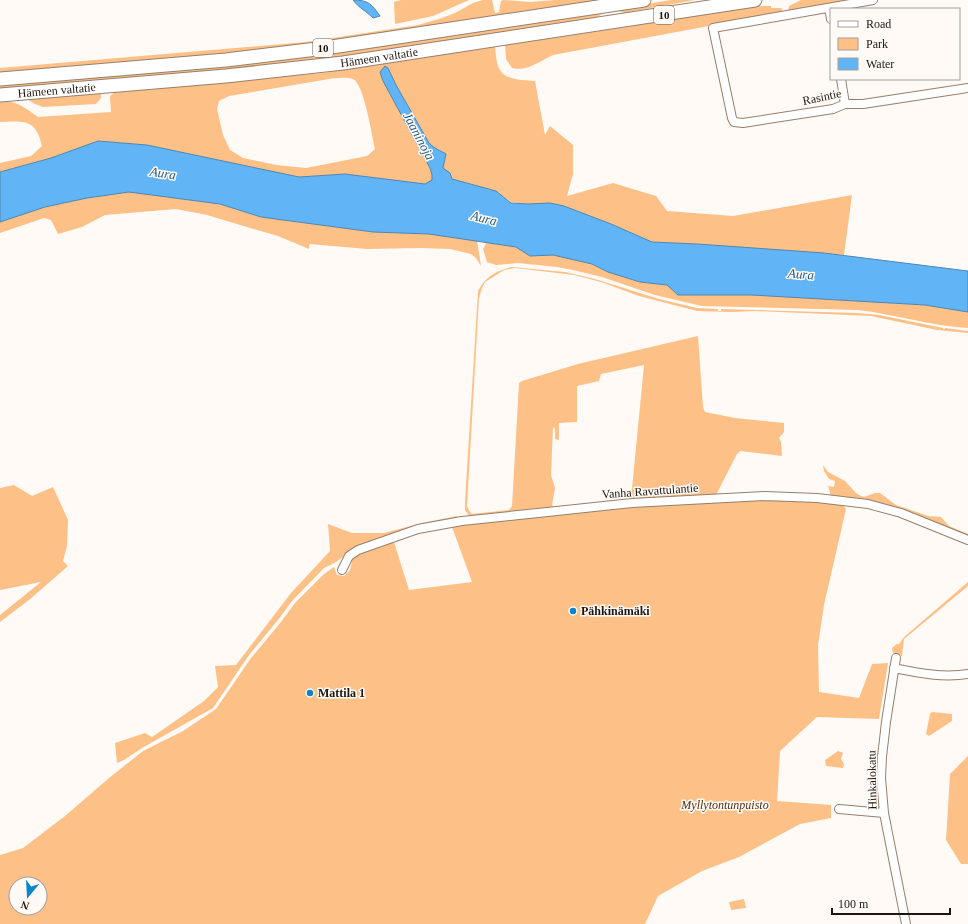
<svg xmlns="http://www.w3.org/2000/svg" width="968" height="924" font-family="'Times New Roman',serif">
	<rect width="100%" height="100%" fill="#fffaf5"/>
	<path fill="#fdc087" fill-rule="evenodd" d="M401,0h68l-36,16 -38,8 -1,-22z
		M483,0h9l3,13 4,-1 2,-11 2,-1 27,2 25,-2h44l-293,45 -74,8 -232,19v-4l306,-26 112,-17 24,-7 13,-5 18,-10z
		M671,0h24l-71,13 -4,-2 2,-3z
		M801,0h51l-64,11 1,-5z
		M752,6h19v2h10l2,2 -4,3 -226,42c-13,6 -26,17 -41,13l-6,-9 -1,-14 127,-19z
		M602,11l1,2 -8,6 -296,45 -299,25v-5z
		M495,47c1,6 1,14 3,19 5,15 24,14 37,15l10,54 5,-9 23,19v29l-6,22 46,-13 43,13 11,15 66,5 119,-21 -8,60 -147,-11 -45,-2 -41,-18 -47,-18 -14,-3 -22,1 -17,-2 -15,-11 -44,-12 -2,-6 -7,-5 1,-5 -2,-12 -6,-2 -7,-6 -33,-58 -8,-17 -5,13 47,87 2,7v5l-7,4 -80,-10 -46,3 -152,-32 -49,-4 -47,17 -51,14v-9l31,-7 11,-10c-6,-27 -17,-25 -42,-24v-21c15,-1 26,7 38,16l73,-5 -1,-16 5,-4 10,-2 198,-17 103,-17zM335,78c5,0 13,-1 18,1 11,5 19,57 22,70l-8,7 -61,12 -30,-3 -33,-7 -13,-8 -7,-15 -6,-26 2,-8 10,-5z
		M101,93v5l-5,6 -53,3 -8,-3 -8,-5z
		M129,192l91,12 41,13 112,15 56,2 48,6 4,26 -5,-8 -5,-4 -21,-5 -30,-1 -53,1 -58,-5v5l-31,-13 -38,-11 -33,-10 -31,-6 -71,6 -23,12 -24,7 -7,-14 -7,-2 -44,15v-11l45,-15 42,-9z
		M487,242l29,5 14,9 23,-2 39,10 16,8 32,10 27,3 11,10h74l173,10 43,7v16c-37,-2 -74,-14 -110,-18l-156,-4 -47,-11 -53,-18 -29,-7 -16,-3 -39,-4 -22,2 -9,-3 -4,-13z
		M512,267l53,5 30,7 64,20 38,9 21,1v2h3v-2l136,4 22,2 64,13v1h2v-1l23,3v2l-31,-3 -66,-14 -116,-5 -24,1 -34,-1 -58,-15 -38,-14 -27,-7 -59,-7 -11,2 -19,12 -3,6 -3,10 -12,208 3,6 2,2 37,-4 3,-4 7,-123 3,-2 56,-17 120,-28 5,71 2,5 30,6 49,5v9l-5,6 2,4 1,14 -42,-5 -3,3 -21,41 -85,4 13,-134 -43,9 -2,7 -22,5v36l-18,1v17l-4,-1v-10l-2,-2 -2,48 4,13 -3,17 4,4 -86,8 -5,-7v-9l13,-210c8,-15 18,-20 34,-24z
		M823,465l5,7 17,9 11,12 5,3 3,1 11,-4h5l16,12 32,11 13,1 8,9 19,8v4l-38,-16 -99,-26 -3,-10 6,1 1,-6 -6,-2 -5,-8z
		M14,485l18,11 21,-9 15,33 -1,26 -4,15 5,5 -39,34 -29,22v-7l41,-33 -41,8v-102z
		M784,499l54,4 5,2 3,4 -22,96 -6,40 1,47 40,6 13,-34 16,-1 -9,56 -62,-2 -37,34 -3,50 54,4v13l-31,6 -61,33 -37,14 -44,25 -13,28h-645v-69l23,-7 42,-32 44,-38 34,-27 40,-20 33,-22 35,-51 30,-36 14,-19 29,-29 10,-7 3,8 7,1 6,-6 3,-13 5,-5 35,-13 16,51 63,-8 -20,-55 21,-4 158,-16 83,-6zM16,884h24v24h-24z
		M457,516v3l-34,7 -41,11 -34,16 -12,9 -12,6 -32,33 -14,19 -29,35 -36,53 -71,40 -18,12 -7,3 -2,-20 30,-10 7,4 52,-36 14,-14 -3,-21 21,-1 55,-72 39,-42 -2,-27 24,9h32l38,-10z
		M968,582v4l-64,53 -2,17 -9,-3 -1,-5 5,-4h2l5,-7z
		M932,712l20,2v7l-23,15 -3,-2 4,-20z
		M838,751l3,1 2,1 -2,6 3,5 -1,4 -17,-2 -1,-6z
		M968,756v108h-7l-15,-24 4,-66z
		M744,899l2,9 -15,2 -2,-8z"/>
	<path fill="#61b5f7" stroke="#4d85b1" d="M353,0c15,0 19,4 27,16l-7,2c-7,-7 -14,-10 -20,-18z
		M385,66l3,2 8,17 33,58c7,7 11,7 17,11l-3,14 7,5 2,6 44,12 15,12 17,1 22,-1 14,3 47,18 41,18 45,2 127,9 144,18v41l-43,-7 -173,-10h-74l-11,-10 -27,-3 -32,-10 -16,-8 -39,-9 -23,1 -14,-9 -87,-13 -56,-2 -112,-15 -41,-13 -91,-12 -42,6 -42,9 -45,15v-50l51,-14 47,-17 49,4 152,32 46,-3 80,10 7,-4v-5l-2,-7 -47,-87 -3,-9z"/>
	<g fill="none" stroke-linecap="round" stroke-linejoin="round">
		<defs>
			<path id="minor" d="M873,0l-160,28 19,90 2,4 9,1 90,-14 12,-5h18l105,-16
				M829,8l2,11
				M841,79l4,25
				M342,570l7,-14 9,-6 60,-21 44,-8 170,-18 133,-7 52,2 51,6 33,9 67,27
				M896,658l-10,64 -4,35 -1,21 3,35 22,111
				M894,668c25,5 49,10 74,6
				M839,809l45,4"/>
			<g id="trunk">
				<path d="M0,79l226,-19 99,-12 319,-48"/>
				<path id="s1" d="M0,95l226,-19 117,-13 412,-63"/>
			</g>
		</defs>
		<use href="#minor" stroke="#967f6b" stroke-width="10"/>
		<use href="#trunk" stroke="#967f6b" stroke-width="15"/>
		<use href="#minor" stroke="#fff" stroke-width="8"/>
		<use href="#trunk" stroke="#fff" stroke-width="13"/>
	</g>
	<g fill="#0885cd" stroke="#fffaf5" stroke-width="1.5">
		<circle cx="573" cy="611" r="4"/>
		<circle cx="310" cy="693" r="4"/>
	</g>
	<g text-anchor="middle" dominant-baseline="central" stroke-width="3" stroke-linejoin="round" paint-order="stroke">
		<g fill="#fffaf5" stroke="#625a53" stroke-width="1">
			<rect x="654" y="6" width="20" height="18" rx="3"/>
			<rect x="313" y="39" width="20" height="18" rx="3"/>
		</g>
		<g font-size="11" font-weight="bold" fill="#1e150e">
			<text x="664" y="15">10</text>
			<text x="323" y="48">10</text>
		</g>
		<g font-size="12" fill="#1e150e" stroke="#fffaf5">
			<text stroke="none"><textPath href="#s1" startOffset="381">Hämeen valtatie</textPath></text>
			<text stroke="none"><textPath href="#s1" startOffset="57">Hämeen valtatie</textPath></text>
			<text transform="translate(822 97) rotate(-12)">Rasintie</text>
			<text transform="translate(650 491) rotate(-4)">Vanha Ravattulantie</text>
			<text transform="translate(872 780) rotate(-91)">Hinkalokatu</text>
		</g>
		<g font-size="12" font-weight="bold" fill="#1e150e" stroke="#fffaf5" text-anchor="start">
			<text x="581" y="611">Pähkinämäki</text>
			<text x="318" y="693">Mattila 1</text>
		</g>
		<g font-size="12" font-style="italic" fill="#4e3012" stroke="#fffaf5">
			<text x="725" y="805">Myllytontunpuisto</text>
		</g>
		<g font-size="13" font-style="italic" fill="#1f5b86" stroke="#fffaf5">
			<text transform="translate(419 136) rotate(62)">Jaaninoja</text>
			<text transform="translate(163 173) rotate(9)">Aura</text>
			<text transform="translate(484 218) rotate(14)">Aura</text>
			<text transform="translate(801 274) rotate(4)">Aura</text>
		</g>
	</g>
	<rect x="830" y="8" width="130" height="72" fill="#fffaf5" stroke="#a59e99"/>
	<rect x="838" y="21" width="20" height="6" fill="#ffffff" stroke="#a59e99"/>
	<text x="866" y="28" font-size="12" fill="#1e150e">Road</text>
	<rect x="838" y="38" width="20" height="12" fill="#fdc087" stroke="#a59e99"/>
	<text x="866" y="48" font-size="12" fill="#1e150e">Park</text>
	<rect x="838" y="58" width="20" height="12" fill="#61b5f7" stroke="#a59e99"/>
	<text x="866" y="68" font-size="12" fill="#1e150e">Water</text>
	<g transform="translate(28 896) rotate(198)"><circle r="19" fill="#fffaf5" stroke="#a59e99"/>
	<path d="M0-3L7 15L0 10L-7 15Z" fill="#0885cd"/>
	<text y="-6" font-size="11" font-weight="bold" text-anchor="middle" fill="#1e150e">N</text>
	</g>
	<path d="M832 908v6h118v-6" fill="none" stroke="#1e150e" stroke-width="2"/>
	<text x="838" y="908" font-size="12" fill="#1e150e" stroke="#fffaf5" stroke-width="3" paint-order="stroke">100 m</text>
</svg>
